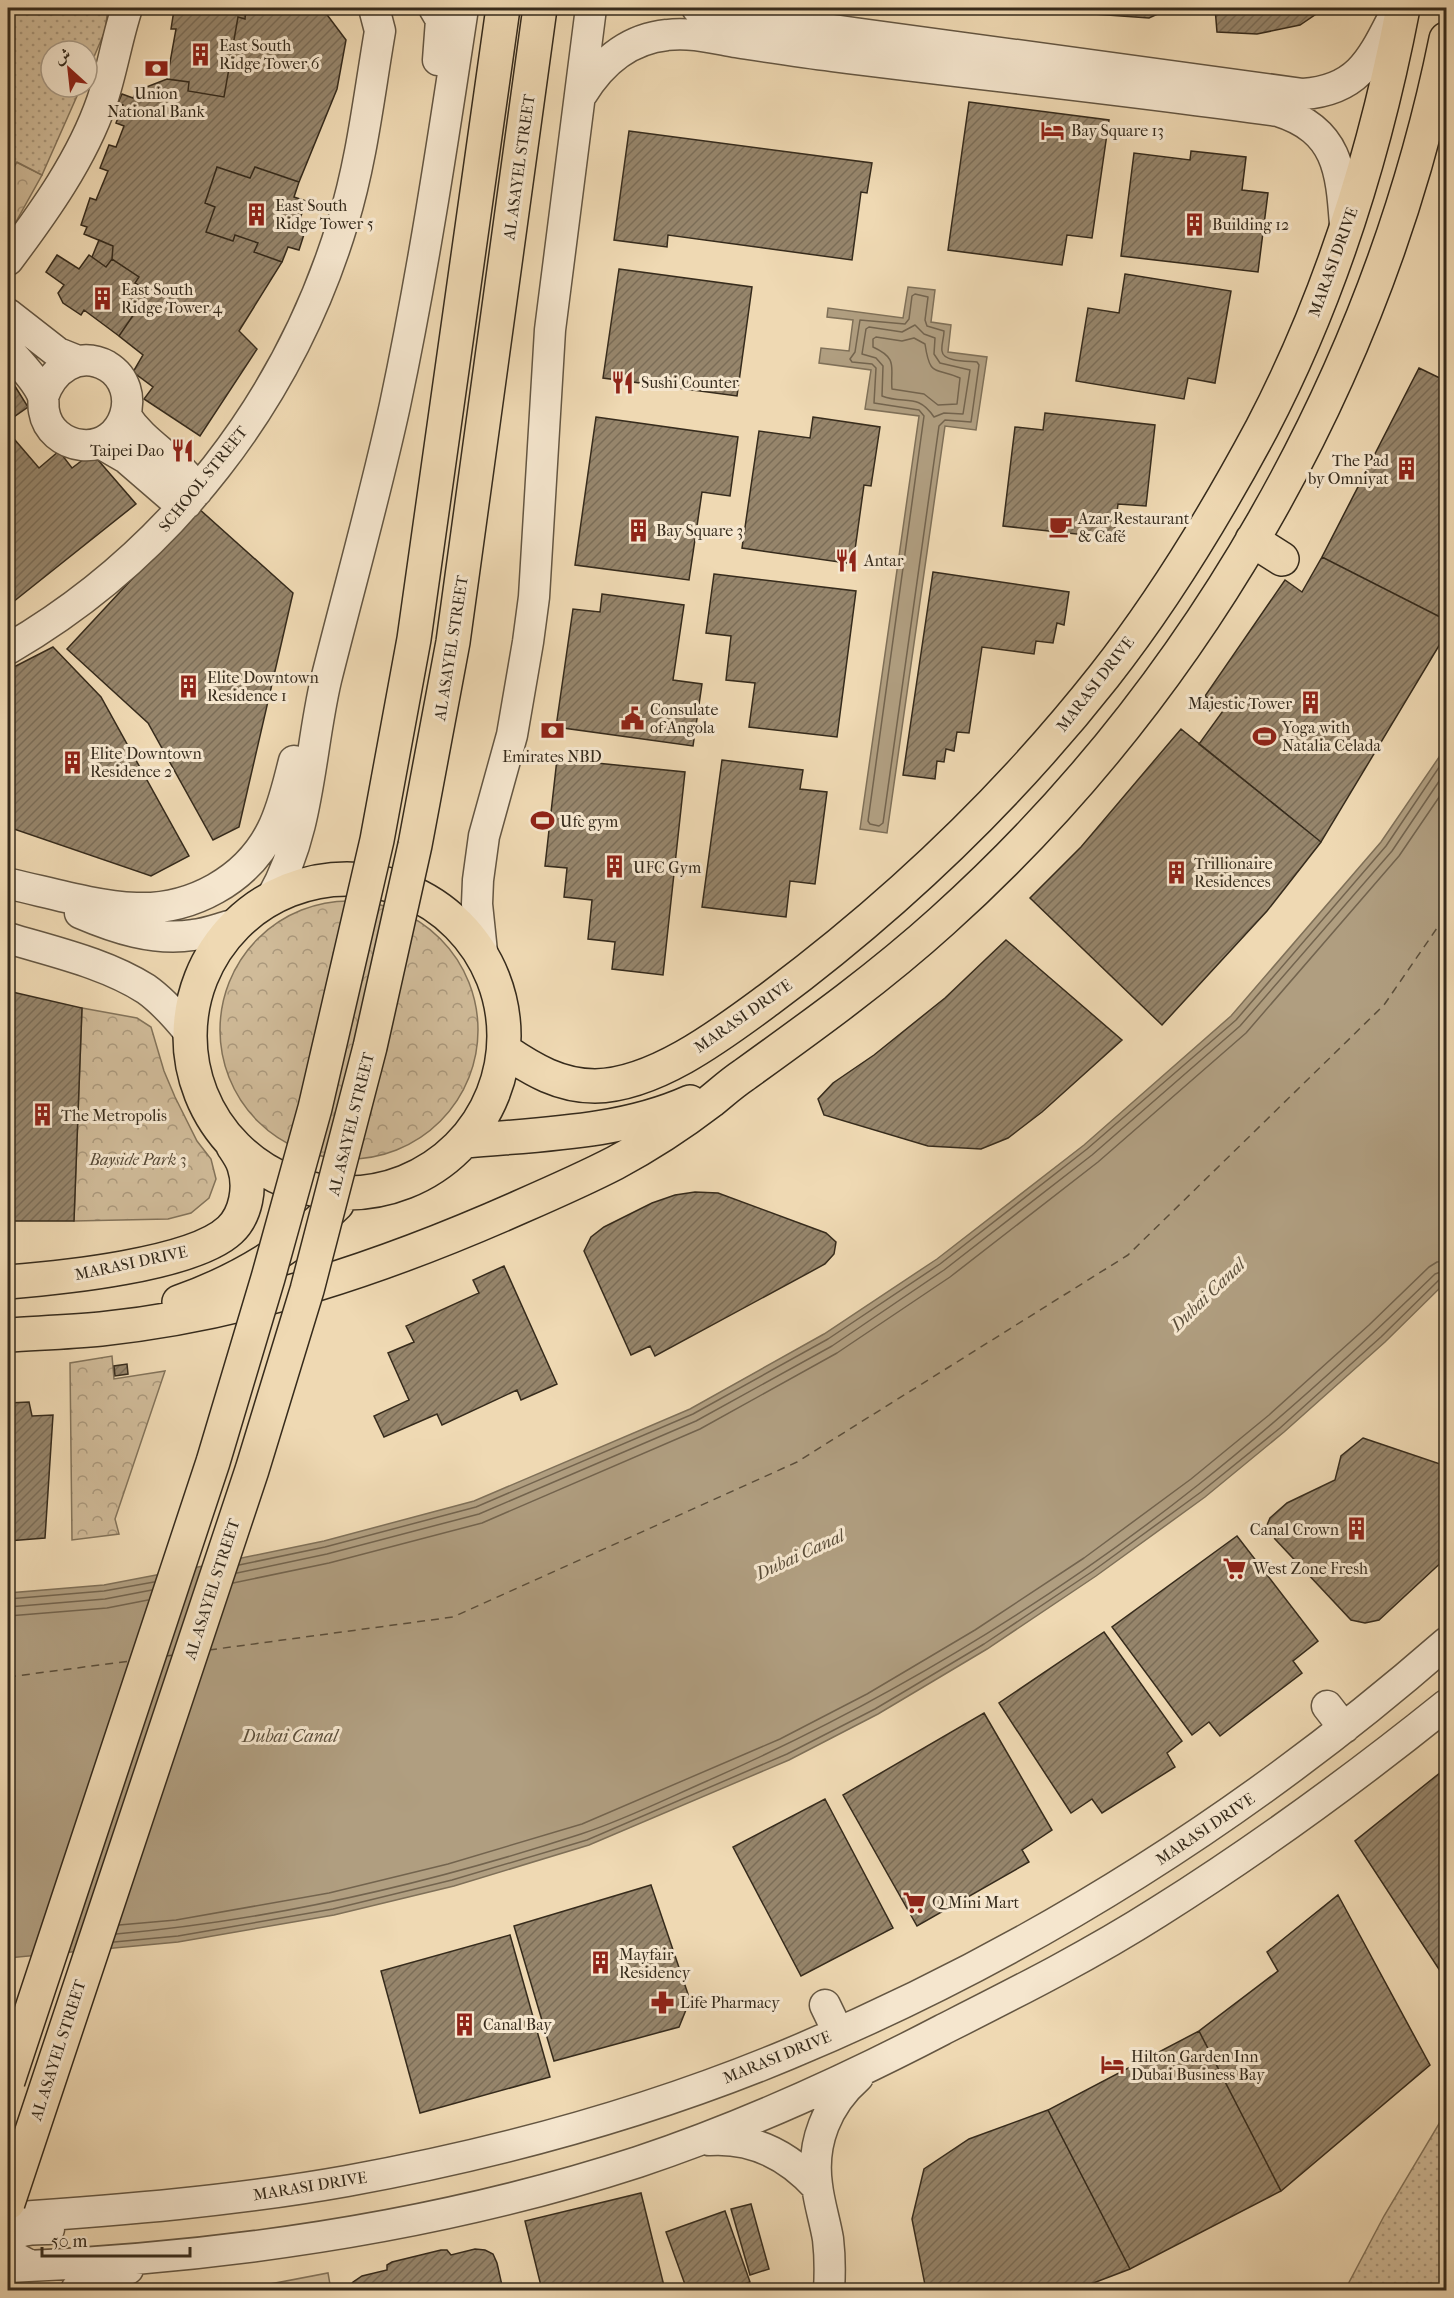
<svg xmlns="http://www.w3.org/2000/svg" width="1454" height="2298" font-family="'IM FELL French Canon',Amiri,serif">
	<defs>
		<pattern id="forest-crowns" width="20" height="18" patternUnits="userSpaceOnUse" patternTransform="scale(1.5)"><rect width="20" height="18" fill="#d0bb99"/><path d="M2 6a3 3 0 1 1 6 0M12 15a3 3 0 1 1 6 0" fill="none" stroke="#aa987c"/></pattern>
		<pattern id="garden-dots" width="8" height="8" patternUnits="userSpaceOnUse" patternTransform="scale(1.5)"><rect width="8" height="8" fill="#d0bb99"/><path d="M2 2h.1M6 6h.1" fill="none" stroke="#aa987c" stroke-width="1.8" stroke-linecap="round"/></pattern>
		<pattern id="building-hatch" width="6" height="6" patternUnits="userSpaceOnUse" patternTransform="scale(1.5)"><rect width="6" height="6" fill="#96856b"/><path d="M-1 1l2-2M0 6l6-6M5 7l2-2" fill="none" stroke="#7b6d57"/></pattern>
	</defs>
	<rect width="100%" height="100%" fill="#efd9b3"/>
	<filter id="stains"><feTurbulence type="fractalNoise" baseFrequency=".00333" numOctaves="4"/><feColorMatrix values="0 0 0 0 .2 0 0 0 0 .09 0 0 0 0 .02 0 0 0 .5 -.17"/></filter>
	<radialGradient id="worn" r=".72"><stop offset=".6" stop-color="#630" stop-opacity="0"/><stop offset="1" stop-color="#630" stop-opacity=".3"/></radialGradient>
	<path fill="url(#forest-crowns)" stroke="#83735a" stroke-width="1.5" d="M16,162l26,13 -29,52 -5,-3v-46z
		M220 1030a129 129 0 1 1 258 0a129 129 0 1 1-258 0Z
		M82,1008l55,10 14,9 13,44 11,26 22,44 14,18 5,20 -7,19 -18,15 -23,6 -94,2z
		M112,1356l2,23 51,-8 -50,148 4,15 -47,6 -2,-177z
		M328,2273l3,17h-92z"/>
	<path fill="url(#garden-dots)" stroke="#83735a" stroke-width="1.5" d="M8,8h100l-3,23 -18,42v-22h-36v36h30l-39,88 -25,-13 -9,16z
		M1446,2112v178h-101l39,-74z"/>
	<path fill="#b09e80" stroke="#7f7058" stroke-width="1.5" d="M908,287l27,3 -4,32 20,3 -3,27 39,5 -11,73 -31,-4 -58,407 -27,-4 59,-413 -54,-7 6,-39 -52,-7 2,-15 28,3 4,-31 -26,-3 1,-9 75,10z
		M1446,747v535l-61,60 -101,90 -79,65 -109,79 -109,73 -109,65 -89,46 -200,85 -135,41 -120,29 -156,27 -170,16v-365l96,-8 94,-18 126,-26 150,-40 216,-92 134,-75 113,-75 147,-114 147,-129 150,-174z"/>
	<g fill="none" stroke-linecap="round" stroke-linejoin="round">
		<path stroke="#73644e" stroke-width="1.5" d="M915,294l13,3 -3,23 2,6 17,5c0,7 -3,14 -2,20 1,11 26,10 35,11l2,3 -8,57 -26,-2 -6,6 -56,397 -4,3 -9,-2 -2,-3 56,-405 -5,-6 -45,-7 2,-35 -4,-4 -20,-2 -2,-3 5,-7 5,-32 45,4 4,-5 3,-23z
			M915,325l9,9 11,4 -1,16 6,9 30,7 -7,44 -19,-1 -10,4c-17,-25 -29,-12 -52,-21l1,-30 -7,-8 -14,-4 4,-25 3,-2 33,5z
			M876,337l26,4 12,-3 11,6c5,34 10,23 35,34l-3,26 -19,1 -14,-11 -32,-5c-2,-22 7,-30 -19,-42v-8z
			M239,1565l86,-18 151,-40 217,-93 135,-75 112,-75 147,-115 149,-129 150,-174 60,-89
			M237,1573l90,-19 152,-40 217,-93 136,-75 112,-76 148,-115 148,-129 152,-175 54,-80
			M233,1583l96,-20 153,-40 218,-94 137,-76 113,-76 148,-115 148,-129 153,-177 47,-69
			M8,1599l96,-8 50,-9
			M8,1607l97,-8 47,-9
			M8,1616l99,-8 41,-8
			M119,1925l57,-5 153,-27 119,-29 134,-40 198,-85 87,-45 108,-64 109,-72 107,-79 78,-64 100,-90 60,-58 8,-5 9,-1
			M116,1934c158,-14 315,-51 465,-100 43,-14 85,-35 126,-53 175,-77 341,-177 491,-296 83,-66 161,-137 237,-211l11,-4
			M114,1942l64,-6 155,-27 119,-29 135,-40 200,-86 88,-45 109,-65 109,-73 108,-79 79,-64 101,-91 59,-58 6,-1"/>
		<path stroke="#5b4e3a" stroke-width="1.5" stroke-dasharray="8 6" stroke-linecap="butt" d="M209,1650l244,-33 344,-155 331,-207 256,-250 62,-90
			M165,1656l10,-1
			M8,1677l122,-16"/>
	</g>
	<path fill="url(#building-hatch)" stroke="#362b1c" stroke-width="1.5" d="M178,8h68l-1,11 -7,-2 -14,80 -36,-6 1,-9 -22,-3 9,-50h-5l3,-19 4,1z
		M246,8h76l24,32 -9,49 -38,93 -44,-15 -5,11 -33,-11 -12,36 10,4 -9,25 27,9 2,-6 23,8 -4,9 28,10 -43,69 18,18 -57,87 -56,-37 9,-12 -20,-15 10,-17 -24,-19 30,-44 -14,-9 4,-6 -27,-18 1,-13 -29,-12 3,-7 -6,-2 9,-27 6,2 12,-29 -8,-3 9,-23 7,2 8,-21 -8,-3 7,-18 -5,-2 4,-9 11,4 3,-7 31,-12 22,3 -1,9 36,6 14,-80 7,2z
		M1056,8h115l-22,10 -56,-4z
		M1215,8h110l-25,17 -43,9 -40,-2z
		M969,102l140,18 -17,118 -25,-3 -5,30 -114,-15z
		M629,131l243,32 -5,30 -6,-1 -9,68 -184,-25 -1,12 -53,-7z
		M1191,151l55,6 -4,33 26,3 -10,79 -137,-16 13,-103 56,7z
		M217,167l33,11 5,-11 44,15 -5,15 12,4 -7,21 8,3 -8,25 -11,-3 -6,15 -28,-10 4,-9 -23,-8 -2,6 -27,-9 9,-25 -10,-4z
		M99,240l14,6 -1,13 -6,8 -14,-10z
		M57,255l22,14 10,-14 17,12 6,-8 27,18 -4,6 14,9 -30,44 -35,-26 -3,5 -18,-12 -5,-10 6,-8 -18,-13z
		M619,269l133,18 -15,109 -134,-18z
		M1125,274l106,17 -16,92 -27,-5 -4,21 -108,-18 12,-73 31,5z
		M1419,368l27,13v239l-124,-63z
		M8,375l20,32 -20,14z
		M1045,413l110,12 -9,81 -28,-2 -4,34 -111,-12 12,-99 28,3z
		M596,417l142,20 -8,59 -28,-4 -13,88 -114,-15z
		M813,417l67,10 -9,59 -7,-1 -11,79 -111,-16 17,-117 51,7z
		M15,440l24,28 20,-17 13,17 20,-15 44,51 -128,102v-162z
		M198,508l95,85 -54,234 -26,13 -65,-117 -81,-74z
		M1322,557l124,63v14l-125,208 -122,-98 24,-33 -18,-15 80,-116 17,12z
		M933,572l136,20 -5,33 -7,-2 -4,20 -17,-2 -2,13 -52,-7 -13,86 -12,-1 -3,19 -8,-2 -2,13 -7,-1 -2,18 -32,-4z
		M714,574l142,17 -19,146 -88,-10 6,-44 -29,-3 5,-44 -25,-3z
		M602,594l82,11 -11,75 29,4 -9,62 -137,-19 17,-118 27,3z
		M53,647l48,50 88,159 -38,20 -143,-49v-157z
		M1181,729l140,113 -54,69 -105,114 -132,-127 51,-51z
		M557,759l128,13 -22,203 -51,-6 3,-27 -27,-3 4,-39 -28,-3 3,-29 -22,-2z
		M722,760l81,10 -3,19 27,3 -12,92 -25,-3 -4,36 -84,-10z
		M1006,940l116,100 -80,72 -34,26 -27,11 -53,-3 -104,-31 -6,-16 15,-16 41,-28 71,-57z
		M8,991l74,17 -8,213h-66z
		M695,1192l23,1 108,40 10,9 -2,12 -9,10 -170,92 -5,-10 -19,9 -47,-104 7,-14 13,-10 48,-24 23,-8z
		M504,1266l53,118 -36,16 -4,-10 -75,35 -5,-11 -53,23 -10,-21 35,-16 -21,-47 26,-11 -8,-16 73,-33 -6,-13z
		M127,1364l1,10 -13,2 -1,-10z
		M29,1402l3,14 21,-1 -8,123 -37,3v-138z
		M1363,1438l83,28v92l-67,62 -14,3 -14,-3 -76,-81 -8,-14 3,-7 17,-15 48,-23 6,-24z
		M1237,1536l81,105 -25,20 9,12 -82,63 -11,-14 -17,13 -80,-108z
		M1104,1632l78,109 -15,12 8,14 -73,46 -10,-14 -21,14 -72,-110z
		M984,1713l68,117 -30,20 7,12 -112,64 -74,-131z
		M1446,1768v212l-91,-139z
		M825,1799l68,129 -92,48 -68,-129z
		M651,1885l39,115 -11,27 -125,34 -40,-135z
		M1338,1895l92,170 -149,126 -82,-160 79,-60 -11,-19z
		M510,1935l40,142 -130,36 -39,-142z
		M1199,2031l82,160 -151,78 -82,-159z
		M1048,2110l82,159 -55,21h-149l-14,-71 12,-50 45,-30z
		M641,2193l24,97h-123l-17,-69z
		M751,2204l18,65 -19,6 -19,-66z
		M725,2211l25,71 -24,8h-39l-21,-58z
		M475,2249l10,1 8,4 4,9 6,27h-157l7,-8 9,-6 25,-6v-5l5,-3 49,-12h6l4,5z"/>
	<g fill="none" stroke-linecap="round" stroke-linejoin="round">
		<defs>
			<path id="minor" d="M434,8l7,12 -3,40
				M697,8l23,6 134,19 449,61c58,-4 70,-38 94,-84
				M582,94c20,-33 47,-55 85,-59 23,-3 46,3 68,7 33,5 65,10 98,14 149,19 298,34 445,55 60,19 63,59 67,114
				M8,260c36,-48 74,-101 94,-159 10,-30 15,-63 25,-93
				M8,314l50,39 20,8
				M8,350c10,11 31,33 35,47 1,5 0,10 1,14 3,19 19,32 38,34 43,4 63,-56 25,-79 -29,-16 -55,4 -64,31
				M126,416c19,30 54,44 71,75
				M100,443l26,15 44,38 17,7
				M8,649c162,-94 281,-248 335,-427 19,-62 26,-127 37,-191l-6,-23
				M10,884c41,9 84,22 126,24 56,2 111,-28 136,-78 11,-22 16,-46 22,-69
				M272,897c38,-66 37,-144 54,-217 23,-92 49,-183 69,-275 28,-132 48,-265 68,-397
				M80,913c35,15 74,28 113,22 12,-1 25,-6 36,-9
				M8,938c46,14 97,25 138,51 17,12 30,27 43,43
				M482,952l-5,-48 1,-24 6,-44 28,-101 16,-93 6,-45 16,-267 41,-322
				M1327,1706l17,22
				M825,2005l13,27
				M709,2140c44,-3 79,15 108,47
				M8,2218c113,-8 227,-17 339,-37 148,-27 303,-69 442,-127 240,-100 461,-240 657,-411
				M31,2266l-19,-10c-12,-28 19,-27 37,-27
				M8,2267c212,-9 427,-39 630,-105 105,-35 206,-81 304,-132 73,-37 147,-74 216,-118 100,-63 196,-133 288,-207
				M76,2290l14,-7 38,-14
				M829,2290c1,-16 1,-34 -1,-51 -3,-18 -9,-36 -11,-54 -6,-42 10,-81 41,-108"/>
			<path id="major" d="M1252,540l30,19
				M190 1036a157 157 0 1 1 314 0a157 157 0 1 1-314 0Z
				M505,1051c28,19 55,35 90,35 60,-1 127,-52 173,-86 125,-93 239,-201 336,-324 59,-75 113,-164 158,-248 69,-132 113,-275 141,-420
				M466,1141c75,-7 155,-8 224,-39
				M8,1282c51,-4 185,-17 222,-52 16,-15 21,-43 14,-64 -2,-7 -7,-14 -11,-20
				M179,1302c60,-21 113,-53 158,-98
				M8,1335c31,-2 62,-3 93,-6 146,-15 286,-63 419,-122 32,-14 64,-28 95,-44 34,-18 66,-39 96,-62 11,-9 21,-18 33,-26 68,-49 135,-97 198,-154 255,-229 436,-546 504,-882"/>
		</defs>
		<use href="#minor" stroke="#645642" stroke-width="33"/>
		<use href="#major" stroke="#362b1c" stroke-width="36"/>
		<use href="#minor" stroke="#f5e6ce" stroke-width="30"/>
		<use href="#major" stroke="#efd9b3" stroke-width="33"/>
		<defs>
			<path id="major-bridge" d="M8,2081l205,-619 55,-184 47,-170 62,-268 37,-201 89,-631
				M8,2203l244,-733 55,-180 63,-243 45,-202 38,-203 87,-634"/>
		</defs>
		<use href="#major-bridge" stroke="#362b1c" stroke-width="36" stroke-linecap="butt"/>
		<use href="#major-bridge" stroke="#efd9b3" stroke-width="33"/>
	</g>
	<defs>
		<symbol id="building-bare" viewBox="-9 -9 18 18"><path d="M-4-6H4V6H1V3H-1V6H-4ZM-2.5-4.3h1.7v1.8h-1.7ZM.8-4.3h1.7v1.8H.8ZM-2.5-1h1.7V.8h-1.7ZM.8-1h1.7V.8H.8Z" fill="#8f2418" stroke="#f5e6ce" stroke-width="2.5" paint-order="stroke"/></symbol>
		<symbol id="bank-bare" viewBox="-9 -9 18 18"><path d="M-6-4H6V4H-6ZM0-2.3a2.3 2.3 0 1 0 0 4.6a2.3 2.3 0 1 0 0-4.6Z" fill="#8f2418" stroke="#f5e6ce" stroke-width="2.5" paint-order="stroke"/></symbol>
		<symbol id="hotel-bare" viewBox="-9 -9 18 18"><path d="M-6-4.5h1.5V1H6V5H4.5V3h-9V5H-6ZM-4 0a1.8 1.8 0 1 1 3.6 0ZM.5 0V-2.5h3Q6-2.5 6 0Z" fill="#8f2418" stroke="#f5e6ce" stroke-width="2.5" paint-order="stroke"/></symbol>
		<symbol id="restaurant-bare" viewBox="-9 -9 18 18"><path d="M-5-6h1v4h1v-4h1v4h1v-4h1v5L-1.5 .5V6h-2V.5L-5-1ZM5-6V6H3V1.5H1.5Q1.5-4 5-6Z" fill="#8f2418" stroke="#f5e6ce" stroke-width="2.5" paint-order="stroke"/></symbol>
		<symbol id="cafe-bare" viewBox="-9 -9 18 18"><path d="M-5.5-4.5H6V0H3Q3 3.5 0 3.5H-2.5Q-5.5 3.5-5.5 0ZM3-3.2v2h1.7v-2ZM-6 4.5H4V6H-6Z" fill="#8f2418" stroke="#f5e6ce" stroke-width="2.5" paint-order="stroke"/></symbol>
		<symbol id="civic-bare" viewBox="-9 -9 18 18"><path d="M-.6-6.5H3V-4.5H.6V-3L4-1V1h2V6H-6V1h2V-1L-.6-3ZM-1.2 2.5V6h2.4V2.5Z" fill="#8f2418" stroke="#f5e6ce" stroke-width="2.5" paint-order="stroke"/></symbol>
		<symbol id="stadium-bare" viewBox="-9 -9 18 18"><path d="M0-5a6.5 5 0 1 0 0 10a6.5 5 0 1 0 0-10ZM-3.5-1.8h7v3.6h-7Z" fill="#8f2418" stroke="#f5e6ce" stroke-width="2.5" paint-order="stroke"/></symbol>
		<symbol id="supermarket-bare" viewBox="-9 -9 18 18"><path d="M-6-5.5h2.5l.6 2H6L4.5 2H-2.5L-4.4-4H-6ZM-1.5 3.2a1.3 1.3 0 1 0 .1 0ZM3 3.2a1.3 1.3 0 1 0 .1 0Z" fill="#8f2418" stroke="#f5e6ce" stroke-width="2.5" paint-order="stroke"/></symbol>
		<symbol id="pharmacy-bare" viewBox="-9 -9 18 18"><path d="M-2-6h4v4h4v4h-4v4h-4v-4h-4v-4h4Z" fill="#8f2418" stroke="#f5e6ce" stroke-width="2.5" paint-order="stroke"/></symbol>
	</defs>
	<g fill-rule="evenodd">
		<use href="#building-bare" x="184" y="38" width="33" height="33"/>
		<use href="#bank-bare" x="140" y="52" width="33" height="33"/>
		<use href="#hotel-bare" x="1036" y="114" width="33" height="33"/>
		<use href="#building-bare" x="240" y="198" width="33" height="33"/>
		<use href="#building-bare" x="1178" y="208" width="33" height="33"/>
		<use href="#building-bare" x="86" y="282" width="33" height="33"/>
		<use href="#restaurant-bare" x="606" y="366" width="33" height="33"/>
		<use href="#restaurant-bare" x="166" y="434" width="33" height="33"/>
		<use href="#building-bare" x="1390" y="452" width="33" height="33"/>
		<use href="#cafe-bare" x="1044" y="510" width="33" height="33"/>
		<use href="#building-bare" x="622" y="514" width="33" height="33"/>
		<use href="#restaurant-bare" x="830" y="544" width="33" height="33"/>
		<use href="#building-bare" x="172" y="670" width="33" height="33"/>
		<use href="#building-bare" x="1294" y="686" width="33" height="33"/>
		<use href="#civic-bare" x="616" y="702" width="33" height="33"/>
		<use href="#bank-bare" x="536" y="714" width="33" height="33"/>
		<use href="#stadium-bare" x="1248" y="720" width="33" height="33"/>
		<use href="#building-bare" x="56" y="746" width="33" height="33"/>
		<use href="#stadium-bare" x="526" y="804" width="33" height="33"/>
		<use href="#building-bare" x="598" y="850" width="33" height="33"/>
		<use href="#building-bare" x="1160" y="856" width="33" height="33"/>
		<use href="#building-bare" x="26" y="1098" width="33" height="33"/>
		<use href="#building-bare" x="1340" y="1512" width="33" height="33"/>
		<use href="#supermarket-bare" x="1218" y="1552" width="33" height="33"/>
		<use href="#supermarket-bare" x="898" y="1886" width="33" height="33"/>
		<use href="#building-bare" x="584" y="1946" width="33" height="33"/>
		<use href="#pharmacy-bare" x="646" y="1986" width="33" height="33"/>
		<use href="#building-bare" x="448" y="2008" width="33" height="33"/>
		<use href="#hotel-bare" x="1096" y="2048" width="33" height="33"/>
	</g>
	<g text-anchor="middle" dominant-baseline="central" stroke-width="6" stroke-linejoin="round" paint-order="stroke">
		<g font-size="16" fill="#362b1c" stroke="#f5e6ce" text-anchor="start">
			<text x="219" y="45">East South<tspan x="219" dy="18">Ridge Tower 6</tspan></text>
			<text x="156" y="93" text-anchor="middle">Union<tspan x="156" dy="18">National Bank</tspan></text>
			<text x="1071" y="130">Bay Square 13</text>
			<text x="275" y="205">East South<tspan x="275" dy="18">Ridge Tower 5</tspan></text>
			<text x="1212" y="224">Building 12</text>
			<text x="121" y="289">East South<tspan x="121" dy="18">Ridge Tower 4</tspan></text>
			<text x="641" y="382">Sushi Counter</text>
			<text x="164" y="450" text-anchor="end">Taipei Dao</text>
			<text x="1389" y="460" text-anchor="end">The Pad<tspan x="1389" dy="18">by Omniyat</tspan></text>
			<text x="1078" y="518">Azar Restaurant<tspan x="1078" dy="18">&amp; Café</tspan></text>
			<text x="656" y="530">Bay Square 3</text>
			<text x="864" y="560">Antar</text>
			<text x="207" y="677">Elite Downtown<tspan x="207" dy="18">Residence 1</tspan></text>
			<text x="1292" y="703" text-anchor="end">Majestic Tower</text>
			<text x="650" y="709">Consulate<tspan x="650" dy="18">of Angola</tspan></text>
			<text x="1282" y="727">Yoga with<tspan x="1282" dy="18">Natalia Celada</tspan></text>
			<text x="90" y="753">Elite Downtown<tspan x="90" dy="18">Residence 2</tspan></text>
			<text x="552" y="756" text-anchor="middle">Emirates NBD</text>
			<text x="560" y="821">Ufc gym</text>
			<text x="1194" y="863">Trillionaire<tspan x="1194" dy="18">Residences</tspan></text>
			<text x="633" y="867">UFC Gym</text>
			<text x="61" y="1115">The Metropolis</text>
			<text x="1339" y="1529" text-anchor="end">Canal Crown</text>
			<text x="1253" y="1568">West Zone Fresh</text>
			<text x="932" y="1902">Q Mini Mart</text>
			<text x="619" y="1954">Mayfair<tspan x="619" dy="18">Residency</tspan></text>
			<text x="680" y="2002">Life Pharmacy</text>
			<text x="483" y="2024">Canal Bay</text>
			<text x="1131" y="2056">Hilton Garden Inn<tspan x="1131" dy="18">Dubai Business Bay</tspan></text>
		</g>
		<g font-size="16" fill="#362b1c" stroke="#f5e6ce">
			<text transform="translate(519 167) rotate(-82)">AL ASAYEL STREET</text>
			<text transform="translate(1333 262) rotate(-70)">MARASI DRIVE</text>
			<text transform="translate(203 479) rotate(-51)">SCHOOL STREET</text>
			<text transform="translate(451 648) rotate(-81)">AL ASAYEL STREET</text>
			<text transform="translate(1095 684) rotate(-52)">MARASI DRIVE</text>
			<text transform="translate(743 1016) rotate(-35)">MARASI DRIVE</text>
			<text transform="translate(351 1124) rotate(-76)">AL ASAYEL STREET</text>
			<text transform="translate(131 1263) rotate(-12)">MARASI DRIVE</text>
			<text transform="translate(212 1589) rotate(-72)">AL ASAYEL STREET</text>
			<text transform="translate(1205 1829) rotate(-34)">MARASI DRIVE</text>
			<text transform="translate(58 2050) rotate(-72)">AL ASAYEL STREET</text>
			<text transform="translate(777 2057) rotate(-22)">MARASI DRIVE</text>
			<text transform="translate(310 2186) rotate(-9)">MARASI DRIVE</text>
		</g>
		<g font-size="16" font-style="italic" fill="#554835" stroke="#f5e6ce">
			<text x="138" y="1159">Bayside Park 3</text>
		</g>
		<g font-size="18" font-style="italic" fill="#5b4e3a" stroke="#f5e6ce">
			<text transform="translate(1208 1295) rotate(-44)">Dubai Canal</text>
			<text transform="translate(800 1555) rotate(-25)">Dubai Canal</text>
			<text x="290" y="1736">Dubai Canal</text>
		</g>
	</g>
	<rect width="1454" height="2298" fill="none" stroke="#efd9b3" stroke-width="30"/>
	<rect x="9" y="9" width="1436" height="2280" fill="none" stroke="#362b1c" stroke-width="3"/>
	<rect x="15" y="15" width="1424" height="2268" fill="none" stroke="#362b1c" stroke-width="1.5"/>
	<g transform="translate(69 69) rotate(333)"><circle r="28" fill="#f5e6ce" stroke="#a99b87" stroke-width="1.5"/>
	<path d="M0-4.5L10 22L0 15L-10 22Z" fill="#8f2418"/>
	<text y="-9" font-size="16" font-weight="bold" text-anchor="middle" fill="#362b1c">ش</text>
	</g>
	<path d="M42 2247v9h148v-9" fill="none" stroke="#362b1c" stroke-width="3"/>
	<text x="51" y="2247" font-size="18" fill="#362b1c" stroke="#f5e6ce" stroke-width="4.5" paint-order="stroke">50 m</text>
	<rect width="100%" height="100%" filter="url(#stains)"/>
	<rect width="100%" height="100%" fill="url(#worn)"/>
</svg>
